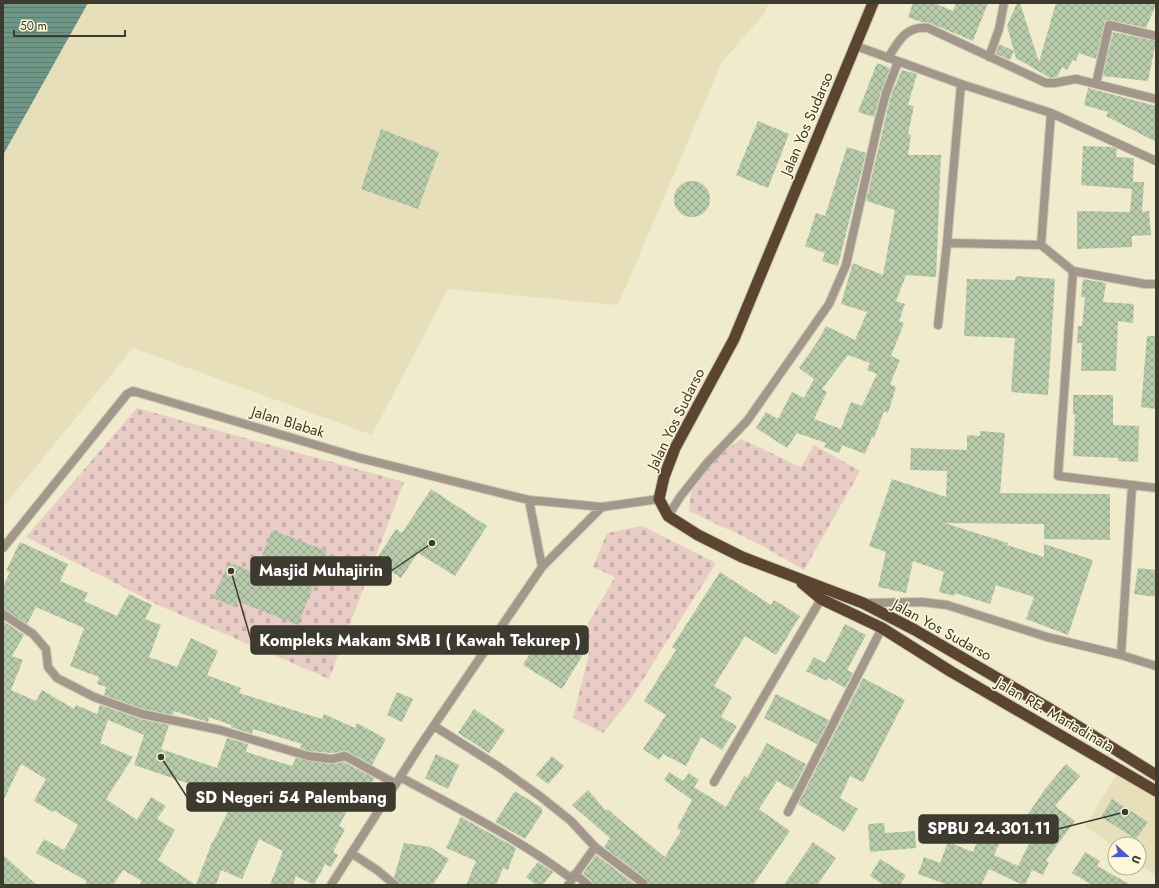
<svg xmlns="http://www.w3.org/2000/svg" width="1159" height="888" font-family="Jost,sans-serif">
	<defs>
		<pattern id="cemetery-stones" width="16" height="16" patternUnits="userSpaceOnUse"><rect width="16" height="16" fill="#eaccc6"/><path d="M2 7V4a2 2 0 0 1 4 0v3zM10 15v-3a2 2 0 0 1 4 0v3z" fill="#cab0aa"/></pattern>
		<pattern id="water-rules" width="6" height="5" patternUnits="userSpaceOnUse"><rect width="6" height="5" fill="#6f9687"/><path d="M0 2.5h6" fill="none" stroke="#5c7c6f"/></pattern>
		<pattern id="building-cross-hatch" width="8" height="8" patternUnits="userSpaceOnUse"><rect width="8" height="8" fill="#b7cbab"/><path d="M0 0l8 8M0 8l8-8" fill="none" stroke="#96a68c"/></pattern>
	</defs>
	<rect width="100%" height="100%" fill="#f0ebcd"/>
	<path fill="#e6dfba" d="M88,3h681l-5,11 -42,48 -104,243 -170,-16 -76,146 -239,-87 -130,159v-352z
		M1116,775l40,23v78l-17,-12v-20h-24v3l-30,-21z"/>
	<path fill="url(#cemetery-stones)" d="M137,408l267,74 -75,197 -171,-74 -132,-68z
		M741,439l60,28 13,-22 46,26 -56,99 -45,-26 -70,-33 2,-19 26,-35z
		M642,526l74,37 -84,134 -29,36 -30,-15 17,-69 -12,-8 37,-64 -22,-10 14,-34z"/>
	<path fill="url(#water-rules)" d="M3,3h85l-85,152z"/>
	<path fill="url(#building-cross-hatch)" fill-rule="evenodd" d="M913,3h21l19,8 3,-8h32l-15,38 -43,-18 -9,-1 -13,-5z
		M1017,3h3l19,59 17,-59h100v2l-10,23 -36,-8 -5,1 -9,38 -17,-6 -3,8 -3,-1 -6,10 -5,-3 -5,10 -7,1 -34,-20 -2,-7 -4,9 -14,-6 3,-10 15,7 -7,-25z
		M1113,32l43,9 -8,40 -45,-5z
		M877,63l13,5 -9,24 -7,25 -16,-5z
		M902,70l15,4 -9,31 6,1 -6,28 3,1 -3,20h33l-5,122 -30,-2 -10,26 9,3 -6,17 5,2 -13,33 9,4 -10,24 6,3 -8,26 -4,-2 -10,27 -2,-1 -7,17 -23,-9 -3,8 -15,-6 2,-4 -29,-10 -10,15 -31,-20 10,-16 12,7 14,-27 12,6 10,-19 -15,-11 19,-27 8,-15 29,14 12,-28 -26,-8 12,-41 30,12 12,-65 -29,-9 25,-106zM848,355l22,8 -3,7 10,4 -15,32 -11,-4 -10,27 -27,-10 13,-27 -5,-3z
		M1088,88l68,18v36l-50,-26 2,-4 -24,-7z
		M758,121l31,13 -21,54 -32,-13z
		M381,129l58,23 -21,57 -57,-20z
		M1083,146l30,1 4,2 -1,8 18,1 -1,24h11l-2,30 7,-1 2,24 -19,1v11l-55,2v-38l53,1 2,-23 -51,-4z
		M847,147l19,6 -28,113 -16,-5 3,-8 -20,-7 11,-33 9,3z
		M674 199a18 18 0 1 1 36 0a18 18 0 1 1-36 0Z
		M1016,276l39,3 -7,116 -37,-3 4,-54 -51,-2 3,-57 48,1z
		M1083,279l23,4 -3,19 31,2 -1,19 -15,-2 -2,50h-35l1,-28h-5l1,-17h4l3,-29h-4z
		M1147,336h9v73l-15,-2z
		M1073,395h40v30l26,1 -1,36 -20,-1v-3l-45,-2 2,-41 -2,-1z
		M980,431l25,2 -5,60 110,1v46l-66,-1v-15l-100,-1 64,20 -1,2 37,12v-13l49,16 -25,75 -42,-16 8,-22 -38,-12 -6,19 -35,-11 -1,3 -15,-4 5,-20 -31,-11 -7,32 -28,-6 8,-35 -17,-6 23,-67 54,18 1,-26 -37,-1 1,-22 56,2v-15l13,1z
		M431,489l56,37 -32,50 -37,-23 -17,25 -26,-17 21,-32 6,4z
		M272,530l55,21 -29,74 -61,-24 -2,6 -22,-9 16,-36 26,11z
		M20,542l48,22 -8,17 28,12 -4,8 33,15 12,-22 23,11 -7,14 16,6 -12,32 28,10 14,-29 27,13 -11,24 34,13 -2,5 83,26 2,-5 31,14 2,-5 29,16 -14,26 -25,-14 -15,2 -23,-2 -9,-3 2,-4 -49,-15 -1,5 -21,-7v-2l-22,-8 -1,5 -34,-11 -1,4 -30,-6 -39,-14 2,-8 -9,-3 2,-7 -29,-11 14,-38 -48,-21 -9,17 -24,-15v-23l7,-14 -4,-1z
		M1138,568l18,2v27l-22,-3z
		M720,572l51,33 3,-5 26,16 -24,39 -31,-19 -31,50 18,11 -11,20 16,9 -15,24 -21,-13 -15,29 -23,-12 -4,6 -16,-11 23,-34 -22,-14 32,-51 -4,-3z
		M3,621l21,14 -12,21 11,4 -12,30 25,11 6,-11 32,19 2,-4 21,9 3,-9 40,14 29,6 -8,24 56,19 10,-30 21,6 -2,8 46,14 4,-8 35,6 13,-2 30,16 -14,25 -7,-3 -14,26 6,3 -12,23 5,3 -7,12 -6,-3 -11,21 -18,-9 -3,9h-23l13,-34 -24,-12 -17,40 -21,-9 -5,15h-77l3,-4 -19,-11 -10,15h-29l3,-4 -51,-28 8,-14 20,11 14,-25 -24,-15 -1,2 -19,-11 12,-22 -25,-15 -18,37zM108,720l36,15 -10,30 100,34 -21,43h-1l-16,43 -38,-25 17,-30 -18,-11 9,-13 -15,-9 -14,23 -31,-21 27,-42 -33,-14z
		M845,624l21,11 -19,35 6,3 -8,15 -17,-10 -1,3 -21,-10 8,-14 11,6z
		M546,627l39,24 -23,38 -39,-24z
		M863,678l42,22 -42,82 -13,-6 -10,22 18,11 -14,23 -46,-28z
		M397,692l16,7 -11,23 -15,-7z
		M776,694l53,26 -12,24 -53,-26z
		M474,709l31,21 -16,23 -31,-20z
		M767,743l39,21 -13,26 -16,-9 -18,28 31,22 -37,54h-105l-2,-6 -42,-32 6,-9 -38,-33 16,-15 18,21 2,-2 13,12 44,36 16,-26 -4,-3 15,-28 -28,-20 5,-8 14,9 6,-8 10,7 -5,7 32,20 18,-31 3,2z
		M436,754l23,11 -11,24 -23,-11z
		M552,756l12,10 -16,18 -12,-9z
		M1066,764l14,12 -25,30 20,15 -29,39 3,2 -6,13 -11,-5 -7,15h-2l-34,-16 -8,16h-33l-30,-11 6,-17 16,6 8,-21 25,10 6,-15 20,7 -5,11 24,11 12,-24 -14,-10 29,-43z
		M515,791l27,17v5l-17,26 -30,-17z
		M1112,799l36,23 -12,17 -35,-22z
		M461,817l55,31 -8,22 -5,-2 -7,17h-30l10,-24 -30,-13z
		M884,823l1,10 30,-2 1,17 -46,4 -2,-28z
		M813,842l23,16 -19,27h-33z
		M404,843l26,4 19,12 -16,26h-33l-6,-8z
		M1085,852l15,9 -3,5 34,19h-39l-20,-12z
		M3,855l18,16 16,14h-34z
		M596,855l40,30h-43l-1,-4 -9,-7z
		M880,859l26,16 -6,10h-16l-14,-9z
		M538,862l15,10 -10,13h-7l-10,-8z"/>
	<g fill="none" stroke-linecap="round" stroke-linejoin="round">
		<defs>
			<path id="minor" d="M856,46l105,38 90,29 -10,132 32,26 -15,205 98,12
				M989,57l10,-28 5,-26
				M888,58c10,-16 18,-33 40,-30l118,55h8l22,-4 80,20
				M961,84l-14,159 94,2
				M1096,84l13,-59 47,11
				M1051,113l105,48
				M1073,271l72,13h11
				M938,325l9,-82
				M1132,486l-11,169 35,11
				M529,500l13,67
				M668,516l12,-19 27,-34 40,-42 82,-117 17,-39 32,-141 8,-31 12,-31
				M3,548l124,-154 6,-3 227,67 169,42 73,7 57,-8
				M866,603l56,-1 25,3 100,32 74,18
				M3,614l30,20 13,15 2,18 9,11 37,19 48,17 78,16 88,26 24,3 13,-3 51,28
				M434,726l65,41 42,30 30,24 24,26 48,36
				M400,777c59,32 119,62 172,102
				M714,782l107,-183
				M788,812l94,-184
				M351,853l26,17 18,15
				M575,874l13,11
				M331,885l89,-139 122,-179 60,-60
				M568,885l27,-38"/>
			<path id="trunk" d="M873,3l-139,336 -59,109 -11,29 -5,22 9,17 30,19 44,22 121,46 52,27 132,77 109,68
				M802,583l19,16 61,29 68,43 206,120"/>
		</defs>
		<use href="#minor" stroke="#ccc8ae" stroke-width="10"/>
		<use href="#trunk" stroke="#ccc8ae" stroke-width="13"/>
		<use href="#minor" stroke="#a3968b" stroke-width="8"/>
		<use href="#trunk" stroke="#5c4530" stroke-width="11"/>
	</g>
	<g text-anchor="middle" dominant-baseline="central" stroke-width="3" stroke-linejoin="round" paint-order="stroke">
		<g font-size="15" fill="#3d3b30" stroke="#fef8da">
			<text transform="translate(807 124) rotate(-67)">Jalan Yos Sudarso</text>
			<text transform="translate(676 419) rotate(-64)">Jalan Yos Sudarso</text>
			<text transform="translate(288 422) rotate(17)">Jalan Blabak</text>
			<text transform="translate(942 630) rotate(29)">Jalan Yos Sudarso</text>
			<text transform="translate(1055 715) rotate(30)">Jalan RE. Martadinata</text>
		</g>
	</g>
	<path fill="none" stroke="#3d3b30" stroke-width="1.5" d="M432 543L391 571M231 571L251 640M161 757L187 797M1125 812L1058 829"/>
	<g fill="#3d3b30" stroke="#fef8da" stroke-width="1.5">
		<circle cx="432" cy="543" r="4"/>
		<circle cx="231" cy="571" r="4"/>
		<circle cx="161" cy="757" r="4"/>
		<circle cx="1125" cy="812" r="4"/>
	</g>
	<g fill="#3d3b30" stroke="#3d3b30" stroke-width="1.5">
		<rect x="251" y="557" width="140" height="28" rx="4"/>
		<rect x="251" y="626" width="337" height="28" rx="4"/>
		<rect x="187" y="783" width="208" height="28" rx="4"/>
		<rect x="919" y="815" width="139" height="28" rx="4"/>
	</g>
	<g font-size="16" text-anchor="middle" font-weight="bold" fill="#fff">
		<text x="321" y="576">Masjid Muhajirin</text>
		<text x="420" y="646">Kompleks Makam SMB I ( Kawah Tekurep )</text>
		<text x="291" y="803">SD Negeri 54 Palembang</text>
		<text x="989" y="834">SPBU 24.301.11</text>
	</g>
	<rect width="1159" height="888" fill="none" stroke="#3d3b30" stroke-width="8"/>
	<g transform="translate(1127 856) rotate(111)"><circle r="19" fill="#fef8da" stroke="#b1ac96"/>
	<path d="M0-3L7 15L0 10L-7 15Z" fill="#4c5acf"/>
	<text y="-6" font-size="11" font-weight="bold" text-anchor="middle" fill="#3d3b30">U</text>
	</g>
	<path d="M14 30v6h111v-6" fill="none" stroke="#3d3b30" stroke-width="2"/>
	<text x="20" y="30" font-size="12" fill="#3d3b30" stroke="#fef8da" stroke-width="3" paint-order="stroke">50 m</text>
</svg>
